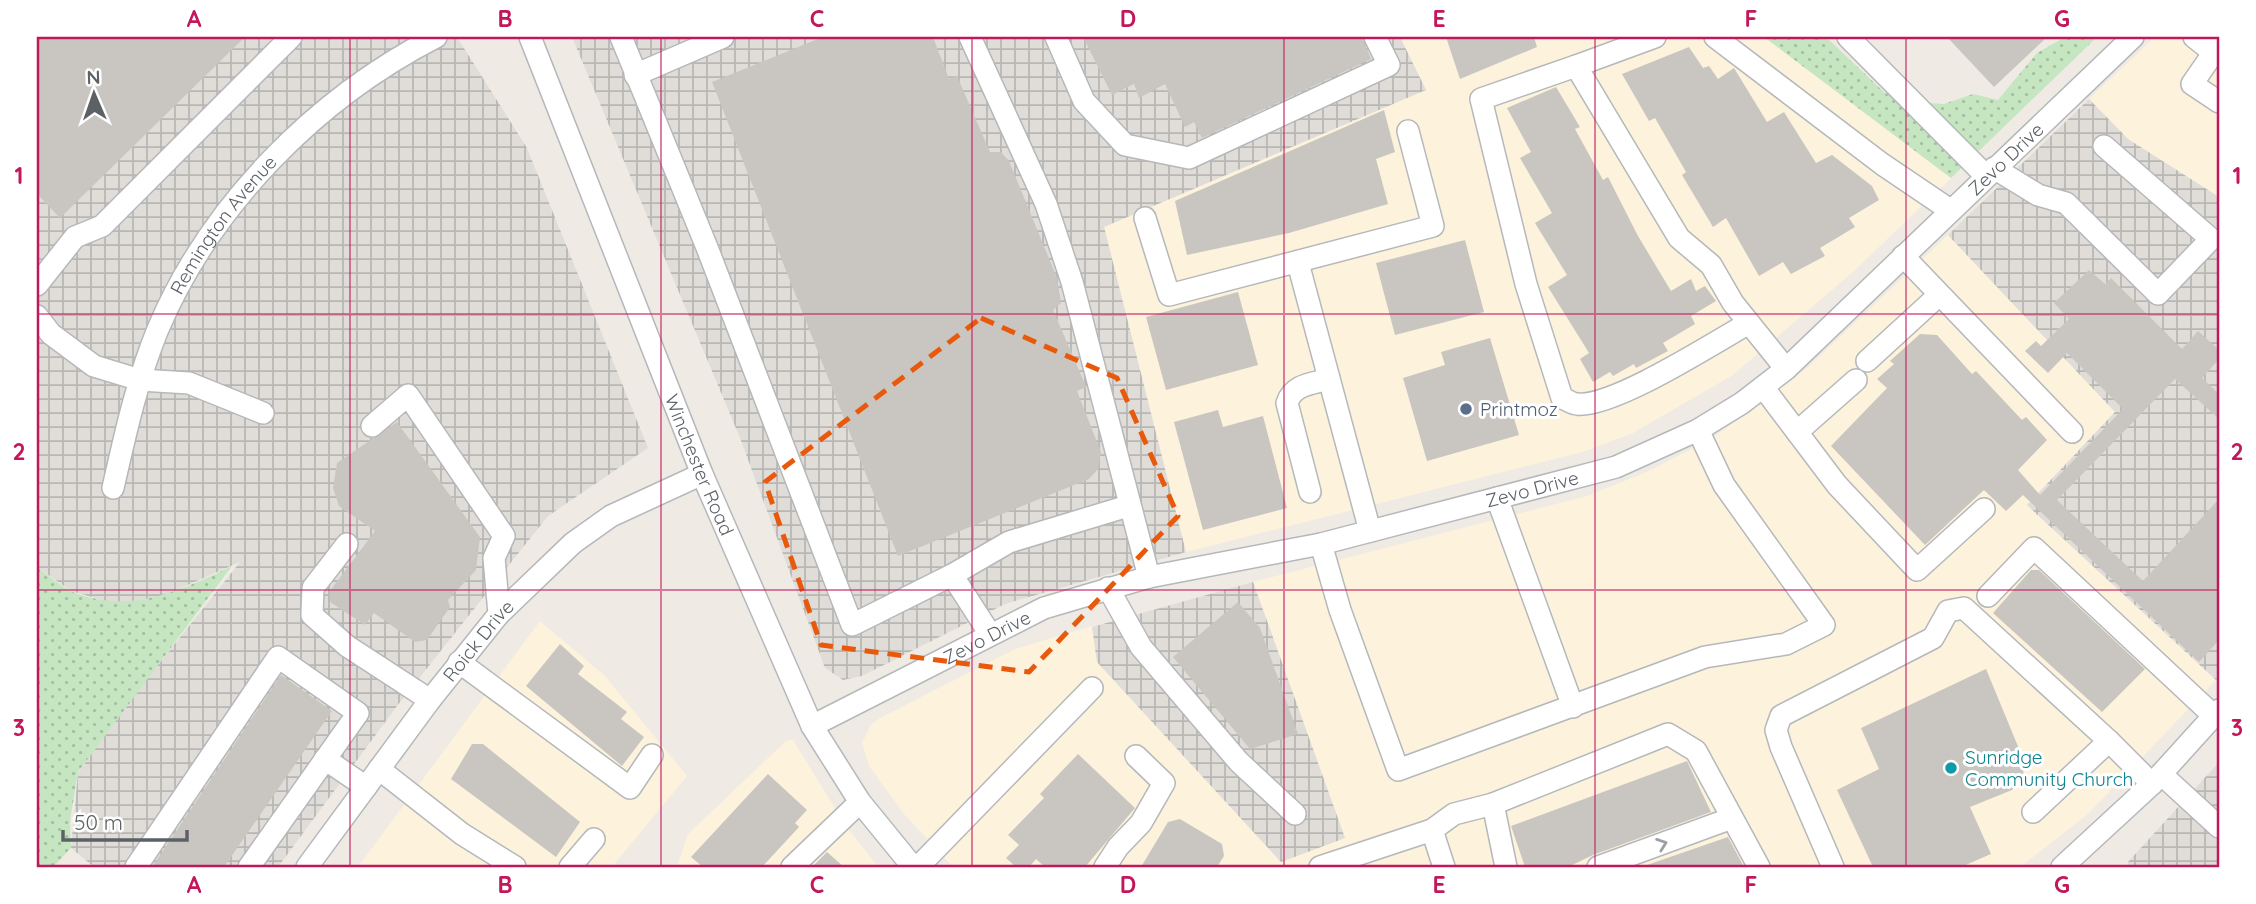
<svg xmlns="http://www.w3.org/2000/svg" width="2256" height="904" font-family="Quicksand,sans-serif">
	<defs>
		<pattern id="industrial-grid" width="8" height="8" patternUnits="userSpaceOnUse" patternTransform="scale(1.75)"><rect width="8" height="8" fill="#e0ddd9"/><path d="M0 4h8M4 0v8" fill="none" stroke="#b9b7b4"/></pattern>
		<pattern id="grass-dots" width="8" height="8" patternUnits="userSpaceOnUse" patternTransform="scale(1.75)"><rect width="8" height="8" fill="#c5e6c1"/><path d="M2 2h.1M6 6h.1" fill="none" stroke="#a3bea0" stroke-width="1.8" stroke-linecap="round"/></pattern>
	</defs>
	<rect width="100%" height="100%" fill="#efebe4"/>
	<path fill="#fdf2db" d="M1400,37h364l187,141 -97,93 -121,104 -100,58 -50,19 -397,100 -82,-325 322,-137z
		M2155,37h64v160l-91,-58 -39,-40z
		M1948,235l167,177 -88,93 189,175 -128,134 -68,53h-1067l-49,-53 -35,-48 -7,-23 9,-18 9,-7 135,-69 77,-23 5,36 184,200 64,-24 -92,-256 334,-86 62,-25 62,-32 96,-71z
		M540,621l65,55 82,100 -75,91h-254z
		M793,740l53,86 32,41h-201l11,-33 98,-93z"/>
	<path fill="url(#industrial-grid)" d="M37,37h420l70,111 121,300 -100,68 -151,190 -119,161h-184l-23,-19 7,-75 48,-68 114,-143 -84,37 -40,5 -45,-13 -34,-24z
		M572,37h828l26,53 -322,137 82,325 -181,52 -143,72 -19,4 -18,-12 -85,-230z
		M2089,99l39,40 91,58v480l-3,3 -189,-175 88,-93 -167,-177z
		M1253,582l92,256 -64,24 -184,-200 -5,-35z
		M2219,762v105h-91v-5z"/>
	<path fill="url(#grass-dots)" d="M1764,37h62l59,56 28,9 31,2 29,-10 25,6 39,-47 28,-16h32l-146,141z
		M232,566l-154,206 -8,49 1,27 -18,19h-16v-300c11,8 23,19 36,25 57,23 107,-1 159,-26z"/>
	<path fill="#c9c6c1" d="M37,37h208l-185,181 -23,-24z
		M823,37h110l16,42 8,-3 33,76h11l8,9 48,117 4,25 -8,7 32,74 1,3 -9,4 24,61 -3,17 -9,10 -191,77 -186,-474z
		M1083,37h279l9,22 -169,79 -8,-16 -9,5 -20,-43 -26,14 -5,-14 -22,11z
		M1446,37h88l3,10 -77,32z
		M1947,37h100l-53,50z
		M1689,47l14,21 6,-2 9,13 16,-11 33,54 17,-10 32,51 16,-8 40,31 7,14 -30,18 6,9 -35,21 5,8 -34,18 -8,-12 -24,14 -33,-58 -13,9 -31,-52 4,-3 -31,-54 -6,3 -27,-47z
		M1556,87l24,40 -5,2 28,51 5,-3 30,59 33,55 20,-12 5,12 9,-5 11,15 -25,15 4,8 -32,19 5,8 -32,17 -2,-4 -21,12 -3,-4 -17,10 -13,-23 9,-6 -41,-66 19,-12 -32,-52 17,-10 -32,-55 11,-6 -24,-44z
		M1384,110l11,42 -19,7 12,45 -99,29 -102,22 -12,-54z
		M1465,240l19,72 -89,23 -19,-72z
		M2089,270l16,14 6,-6 71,71 16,-18 21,19v9l-17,19 17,16v25l-44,-40 -118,121 86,81 76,-82v141l-20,22 -176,-167 -17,16 -22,-21 -59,55 -94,-99 56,-58 -10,-9 17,-15 -4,-3 30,-27 17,1 35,39 4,-3 46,49 4,-3 21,23 -29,30 22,25 83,-86 -56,-56 -19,20 -23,-22 11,-10 5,5 28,-27 -15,-16z
		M1238,292l20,73 -92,25 -20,-73z
		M1490,338l29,97 -92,26 -24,-83 42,-13 -4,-13z
		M1218,410l5,17 40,-11 24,92 -84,22 -29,-108z
		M397,422l83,115 -4,33 -28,30 2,7 -23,33 -12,2 -41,-29 -9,12 -35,-23v-11l45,-60 -36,-25 -6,-18 4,-25z
		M2031,570h8l106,99 -43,43 -109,-99z
		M1238,602l22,26 38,106 -48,15 -77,-92z
		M560,644l24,22 -6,8 49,38 -6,7 23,18 -22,29 -96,-80z
		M1986,669l36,87 2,11 -1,9 -11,14 -42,17 21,47 -30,13h-88l-36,-77 42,-21 -18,-41z
		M281,675l51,36 -108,156h-72z
		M472,744h11l97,78 -24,35 -105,-78z
		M1078,754l57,54 -50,59h-40l-9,-8 -7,8h-13l-10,-9 13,-13 -11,-10 36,-37 -4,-4z
		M1687,761l24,51 -118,43 -25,12h-43l-14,-41z
		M768,774l39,36 -12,13 4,4 -37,40h-59l-12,-10z
		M1180,819l42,25 2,12 -7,11h-76l27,-45z
		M1728,837l16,30h-97v-2z
		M827,852l17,15h-32z"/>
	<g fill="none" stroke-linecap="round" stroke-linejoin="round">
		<defs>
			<g id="minor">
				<path id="s1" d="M530,37l172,437 110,252 48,76 53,65"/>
				<path d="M621,37l87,213 144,375 100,-50 38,59"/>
				<path d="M970,37l76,167 26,78 77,295"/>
				<path d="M1056,37l28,64 41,44 64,13 200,-93 -14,-28"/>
				<path d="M1715,37l167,127 68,46"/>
				<path d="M1848,37l138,139"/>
				<path d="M2194,37l20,16"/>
				<path d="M2219,45l-27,39 27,18"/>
				<path d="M1576,66l79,-29"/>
				<path d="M635,75l88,-38"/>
				<path d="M1994,168l44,27 28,8 92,91 53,-55 -107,-93"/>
				<path d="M1145,218l24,77 264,-69 -25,-95"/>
				<path d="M1903,256l169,176"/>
				<path d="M1298,263l72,268"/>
				<path d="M37,285l38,-48 27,-11 189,-189"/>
				<path d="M37,316l14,18 43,32 46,14 49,3 74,30"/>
				<path d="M1749,323c-34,19 -136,85 -172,81 -5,0 -11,-5 -15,-6l-36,-114 -45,-185 95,-33 103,172 32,27 22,38 53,66"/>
				<path d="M1867,361l72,-66"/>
				<path d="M1763,387l74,98 80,85 67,-61"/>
				<path d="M372,426l36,-31 96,141 -10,22 5,56"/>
				<path d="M1797,432l59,-52"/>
				<path id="s2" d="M113,488c12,-53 24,-108 45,-159 53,-125 159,-231 278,-292"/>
				<path d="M1310,492l-23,-89c6,-19 25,-19 42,-24"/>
				<path d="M1497,498l76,209"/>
				<path d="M347,544l-34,44 -1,27 35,31 83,54"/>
				<path d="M1321,544l19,66 58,160 307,-113 81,-13 38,-19 -100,-140 -26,-55"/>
				<path d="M952,575l57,-33 119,-36"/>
				<path d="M1108,588l33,59 98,115 56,52"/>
				<path d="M1988,596l46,-48 180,168"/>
				<path d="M459,662l171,126 22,-33"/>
				<path id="s3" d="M812,726l232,-118 105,-31 172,-33 295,-77 82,-37 44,-27 44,-34 347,-332"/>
				<path d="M2109,741l43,43"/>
				<path d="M325,759l41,28"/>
				<path d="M379,769l83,65 53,33"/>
				<path d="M2161,774l58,53"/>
				<path d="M1432,830l22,-16 39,-10"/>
				<path d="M136,867l142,-210 80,56 -109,154"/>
				<path id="s4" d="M307,867l123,-167 69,-86 74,-71 38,-27 91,-42"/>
				<path d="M570,867l24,-28"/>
				<path d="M792,867l68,-65"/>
				<path d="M918,867l174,-179"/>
				<path d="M1105,867l13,-20 23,-24 23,-40 -28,-27"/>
				<path d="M1320,867l112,-37 12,37"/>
				<path d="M1506,867l-13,-63 175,-70 28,17 63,116"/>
				<path d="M1598,867l134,-49"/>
				<path d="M1833,867l-52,-120 -5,-17 5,-14 152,-78 15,-27 16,-3 145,133 -76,71"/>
				<path d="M2062,867l90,-83 67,-74"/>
			</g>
		</defs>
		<use href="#minor" stroke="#b5b8bb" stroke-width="24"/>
		<use href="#minor" stroke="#fff" stroke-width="21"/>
	</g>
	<defs><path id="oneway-chevron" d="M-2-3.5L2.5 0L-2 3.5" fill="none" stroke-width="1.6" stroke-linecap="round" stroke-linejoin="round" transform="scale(1.75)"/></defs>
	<use stroke="#9da0a3" href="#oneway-chevron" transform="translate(1662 844) rotate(-20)"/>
	<path fill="none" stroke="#e8590c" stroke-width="5" stroke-dasharray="14 9" stroke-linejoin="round" d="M981,318l136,60 61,138 -149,156 -208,-27 -56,-163z"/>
	<path fill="none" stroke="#c2185b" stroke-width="2" stroke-opacity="0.55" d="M350,37v830M661,37v830M972,37v830M1284,37v830M1595,37v830M1906,37v830M37,314h2182M37,590h2182"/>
	<circle fill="#5c6f8a" stroke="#fff" stroke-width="2.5" cx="1466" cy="409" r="7"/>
	<circle fill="#0f9aa8" stroke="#fff" stroke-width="2.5" cx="1951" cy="768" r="7"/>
	<g text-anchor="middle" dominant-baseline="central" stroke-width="6" stroke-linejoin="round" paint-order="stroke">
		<g font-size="19" fill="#5c6165" stroke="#fff">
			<text stroke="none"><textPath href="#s3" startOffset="1351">Zevo Drive</textPath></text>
			<text stroke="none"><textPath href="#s2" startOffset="289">Remington Avenue</textPath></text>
			<text stroke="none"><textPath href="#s1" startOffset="460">Winchester Road</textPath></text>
			<text stroke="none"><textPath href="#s3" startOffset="763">Zevo Drive</textPath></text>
			<text stroke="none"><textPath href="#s3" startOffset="196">Zevo Drive</textPath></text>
			<text stroke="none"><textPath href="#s4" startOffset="284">Roick Drive</textPath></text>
		</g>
		<g font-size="19" fill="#4e5e75" stroke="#fff" text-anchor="start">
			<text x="1480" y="409">Printmoz</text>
		</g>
		<g font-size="19" fill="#0d838f" stroke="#fff" text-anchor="start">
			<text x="1965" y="757">Sunridge<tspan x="1965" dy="22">Community Church</tspan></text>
		</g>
	</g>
	<rect width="2256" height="904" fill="none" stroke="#ffffff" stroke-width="77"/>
	<g transform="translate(94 94) rotate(358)" stroke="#ffffff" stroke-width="5" paint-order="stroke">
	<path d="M0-5L12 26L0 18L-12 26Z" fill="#5c6165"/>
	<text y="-10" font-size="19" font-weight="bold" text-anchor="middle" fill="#5c6165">N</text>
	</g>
	<path d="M63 830v10h124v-10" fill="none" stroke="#5c6165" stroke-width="3.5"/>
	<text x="74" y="830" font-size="21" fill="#5c6165" stroke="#ffffff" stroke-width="5" paint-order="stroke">50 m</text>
	<rect x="38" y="38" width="2180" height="828" fill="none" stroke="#c2185b" stroke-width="2.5"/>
	<g font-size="23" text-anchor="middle" font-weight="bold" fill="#c2185b">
		<text x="194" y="27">A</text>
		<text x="505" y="27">B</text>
		<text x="817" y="27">C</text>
		<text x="1128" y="27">D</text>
		<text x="1439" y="27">E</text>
		<text x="1751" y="27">F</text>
		<text x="2062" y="27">G</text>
		<text x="19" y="184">1</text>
		<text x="2237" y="184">1</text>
		<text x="19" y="460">2</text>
		<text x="2237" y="460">2</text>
		<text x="19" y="736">3</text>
		<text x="2237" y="736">3</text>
		<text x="194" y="893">A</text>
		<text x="505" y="893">B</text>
		<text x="817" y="893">C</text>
		<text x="1128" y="893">D</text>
		<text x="1439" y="893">E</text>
		<text x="1751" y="893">F</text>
		<text x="2062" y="893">G</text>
	</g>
</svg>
